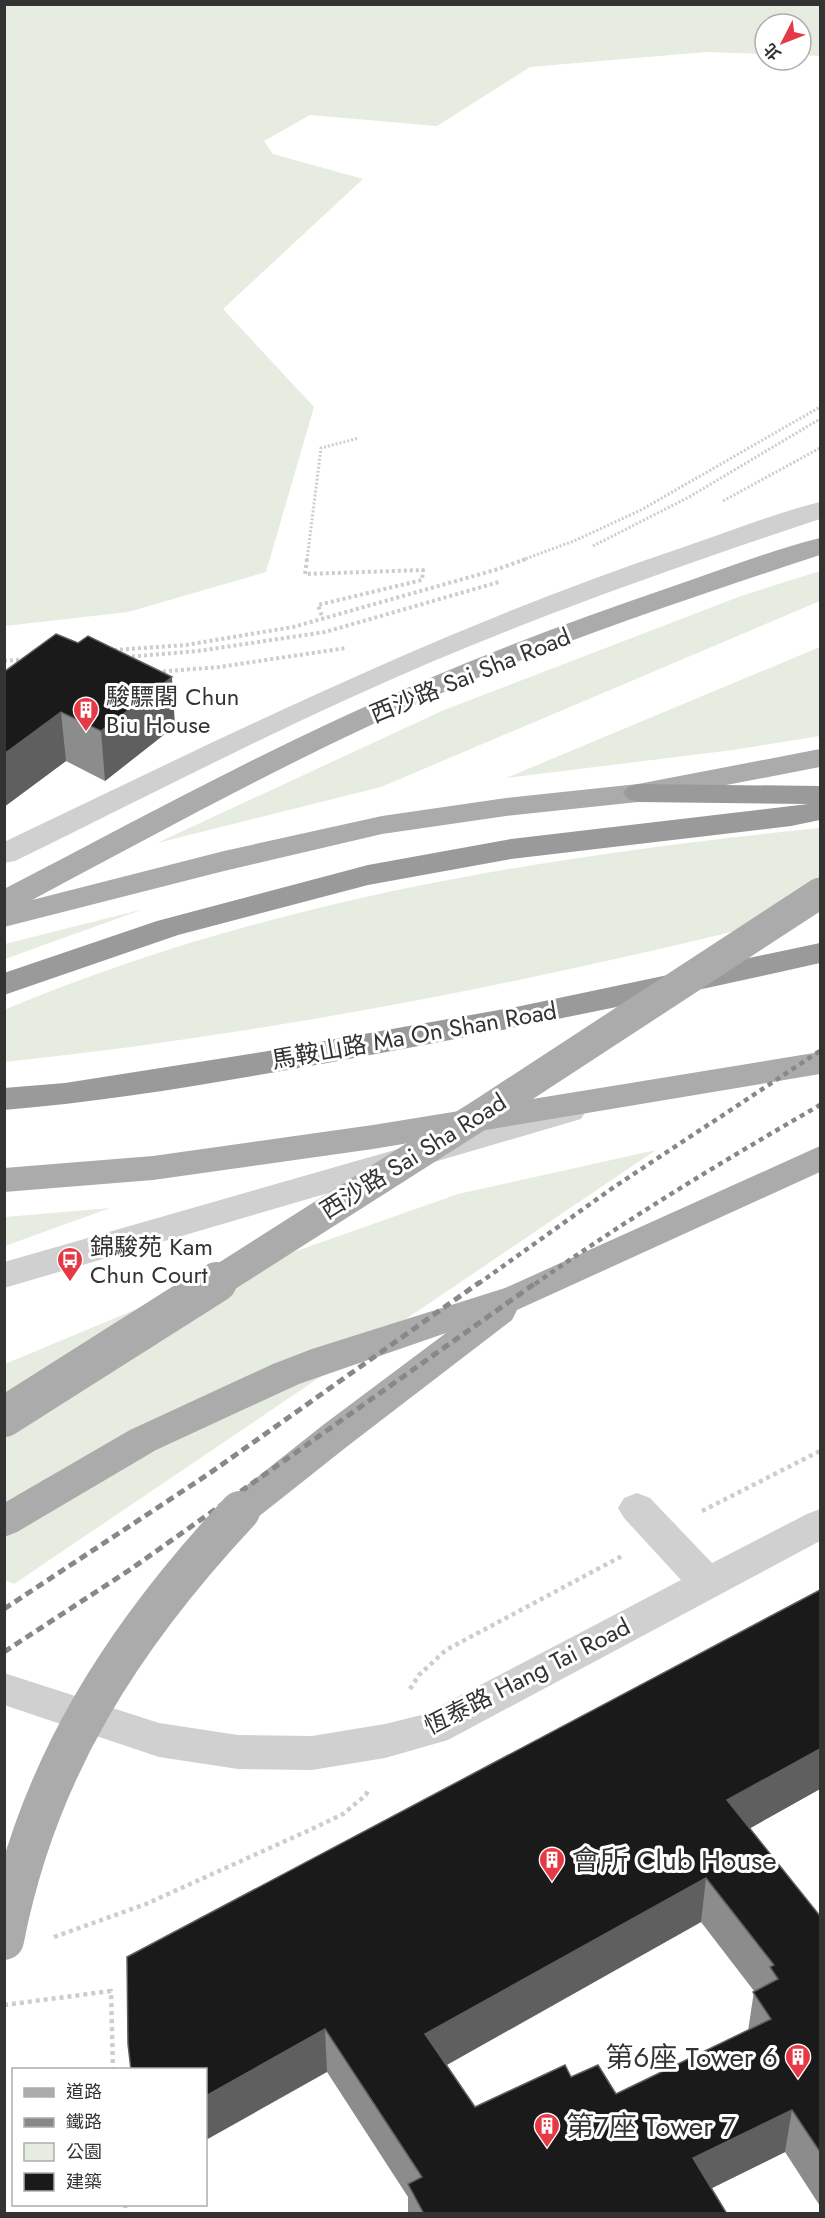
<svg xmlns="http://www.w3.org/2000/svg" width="825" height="2218" font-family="Jost,'Noto Sans TC',sans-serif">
	<rect width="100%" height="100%" fill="#fff"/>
	<path fill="#e6ecdf" d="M4,5h816v51l-19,-1v-31h-36v30l-59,-2 -176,15 -93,59 -127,-11 -46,26 9,13 90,25 -140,130 91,98 -48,165 -138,40 -123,14z
		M820,571v30l-439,186 -224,56 287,-133 297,-114z
		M820,647v89l-87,14 -227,28z
		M820,828v82c-268,68 -540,123 -815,152l-1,-52c259,-109 539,-154 816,-182z
		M144,909l-139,50v-15z
		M656,1150l-642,434 -9,-4v-216l158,-66 295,-104z
		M110,1208l-105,38v-29z"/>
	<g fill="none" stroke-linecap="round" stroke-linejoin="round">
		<path stroke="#cdcdcd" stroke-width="3" stroke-dasharray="2 2" stroke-linecap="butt" d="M723,501l97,-53
			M593,546l96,-49 131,-78
			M307,560l14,-112 38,-10
			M522,560l52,-19 67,-31 179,-103"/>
		<path stroke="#cdcdcd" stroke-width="4" stroke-dasharray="3 3" stroke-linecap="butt" d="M307,559l-2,15 118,-4 -1,10 -104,25 5,14
			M114,650l72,-5 107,-18 202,-57 31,-11
			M126,657l72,-6 127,-19 174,-50
			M4,661l22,-2
			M157,672l62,-5 127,-19"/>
		<path stroke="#cdcdcd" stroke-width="4.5" stroke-dasharray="4 4" stroke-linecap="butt" d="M702,1511l118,-60
			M410,1689l9,-14 27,-25 176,-94
			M54,1937l92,-33 168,-76 29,-14 23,-19 2,-5
			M4,2005l107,-14 2,79
			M125,2204l1,10"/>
		<path fill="#d0d0d0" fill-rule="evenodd" d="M820,502v17c-132,44 -263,90 -391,144 -141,60 -277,131 -414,198l-11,2v-21c222,-106 441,-215 674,-293 47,-16 94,-35 142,-47z
			M569,1100l12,3 5,8 -5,8 -577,169v-26z
			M637,1493l13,5 62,65 95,-49 13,-5v32l-372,199 -63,18 -73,12 -74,-1 -79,-12 -155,-52v-32l155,50 79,12 74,1 73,-12 40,-10 256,-134 -57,-62 -6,-10 6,-10z"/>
		<path fill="#ababab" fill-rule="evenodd" d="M820,538v17c-121,40 -244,81 -362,131 -146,62 -285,139 -426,214l192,-49 158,-35 124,-18 132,-14 182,-35v18l-182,35 -132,14 -124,18 -158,37 -220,56v-38c110,-57 220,-117 332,-169 107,-50 217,-93 329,-131 51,-17 103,-38 155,-51z
			M820,1052v22l-447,75 -220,31 -149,12v-24l149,-12 220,-31z
			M820,1146v26l-303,138 -5,10 -163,125 -96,76 -13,5 -13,-5 -6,-10 6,-10 96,-76 123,-92 -147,51 -143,66 -139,82 -13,5v-34l126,-73 143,-66 39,-15 193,-61z"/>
		<path fill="#9a9a9a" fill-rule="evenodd" d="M638,784l182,2v34l-29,6 -280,33 -143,26 -190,50 -174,60v-22l153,-52 211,-56 143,-26 297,-35 -170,-2 -10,-3 -5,-6 5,-6z
			M820,943v20c-163,37 -328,70 -493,100 -107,19 -214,38 -323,47v-22l61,-5 203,-32 248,-44z"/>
		<path stroke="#888" stroke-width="4.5" stroke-dasharray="5 4.5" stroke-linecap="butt" d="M478,1284l136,-97 206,-136
			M535,1284c92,-65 188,-123 285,-179"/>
		<path stroke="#888" stroke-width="5" stroke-dasharray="8 5" stroke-linecap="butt" d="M4,1609l206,-136 270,-191
			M4,1652l127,-83 406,-287"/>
		<path stroke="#ababab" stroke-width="31" d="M214,1284l272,-173 334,-218"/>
		<path stroke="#ababab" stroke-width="40" d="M4,1417l213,-135
			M4,1940c33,-171 119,-304 236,-429"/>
	</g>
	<path fill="#8c8c8c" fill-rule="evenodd" d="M4,672l171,54 -70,55 -39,-20 -62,46z
		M820,1590v199l-70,39 70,88v290l-35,-54 -74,36 16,26h-319v-17l-81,-125 -121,-2zM701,1922l53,69 -6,40 -132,63 -45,-17 -96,30 -28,-42z"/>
	<path fill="#5f5f5f" d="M172,677l3,49 -70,55 -4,-50z
		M61,712l5,49 -62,46v-53z
		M820,1749v40l-98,55 5,-44z
		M706,1878l-5,44 -276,155v-43z
		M325,2029l2,43 -121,68v-44z
		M792,2110l-7,42 -97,48 5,-42z"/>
	<path fill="#1a1a1a" stroke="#5f5f5f" stroke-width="1.5" fill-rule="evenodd" d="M56,634l22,9 10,-7 84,41 -71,54 -40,-19 -57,42v-82z
		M820,1590v159l-93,51 93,116v236l-28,-42 -99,48 34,56h-303l-16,-30 14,-7 -97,-148 -119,67v-26h-75l-3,-26 -1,-87zM706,1878l68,87 -4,2 8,12 -25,13 18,27 -155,75 -18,-29 -27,12 -6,-12 -90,42 -50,-73z"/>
	<defs>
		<symbol id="building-pin" viewBox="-11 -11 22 30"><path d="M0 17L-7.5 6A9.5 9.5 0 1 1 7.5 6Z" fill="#e63946" stroke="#fff"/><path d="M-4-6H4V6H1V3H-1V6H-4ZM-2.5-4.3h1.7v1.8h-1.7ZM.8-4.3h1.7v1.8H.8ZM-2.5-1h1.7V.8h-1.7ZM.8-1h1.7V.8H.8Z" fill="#fff"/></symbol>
		<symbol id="bus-pin" viewBox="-11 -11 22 30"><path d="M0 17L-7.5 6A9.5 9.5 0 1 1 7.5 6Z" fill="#e63946" stroke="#fff"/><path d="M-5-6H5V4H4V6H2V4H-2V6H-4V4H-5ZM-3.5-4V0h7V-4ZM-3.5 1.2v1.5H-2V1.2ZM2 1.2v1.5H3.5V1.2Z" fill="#fff"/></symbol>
	</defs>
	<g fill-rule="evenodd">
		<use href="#building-pin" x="71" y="695" width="30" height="40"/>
		<use href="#bus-pin" x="55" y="1245" width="30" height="40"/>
		<use href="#building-pin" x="537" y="1845" width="30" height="40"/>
		<use href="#building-pin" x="783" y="2042" width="30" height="40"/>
		<use href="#building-pin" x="532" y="2111" width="30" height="40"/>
	</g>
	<g text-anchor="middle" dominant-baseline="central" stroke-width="6" stroke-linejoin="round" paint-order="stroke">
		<g font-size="24" fill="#333" stroke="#fff">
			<text transform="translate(470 675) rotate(-22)">西沙路 Sai Sha Road</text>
			<text transform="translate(414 1035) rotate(-10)">馬鞍山路 Ma On Shan Road</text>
			<text transform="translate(413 1156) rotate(-32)">西沙路 Sai Sha Road</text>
			<text transform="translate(527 1676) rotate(-27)">恆泰路 Hang Tai Road</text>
		</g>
		<g font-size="24" fill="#333" stroke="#fff" text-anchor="start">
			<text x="106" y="696">駿驃閣 Chun<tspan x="106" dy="28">Biu House</tspan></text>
			<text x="90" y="1246">錦駿苑 Kam<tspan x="90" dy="28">Chun Court</tspan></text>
		</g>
		<g font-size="28" fill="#333" stroke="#fff" text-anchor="start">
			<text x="572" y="1860">會所 Club House</text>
			<text x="778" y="2057" text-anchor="end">第6座 Tower 6</text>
			<text x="566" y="2126">第7座 Tower 7</text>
		</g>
	</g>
	<rect width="825" height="2218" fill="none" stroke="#333333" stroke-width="12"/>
	<rect x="12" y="2068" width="195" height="138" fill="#ffffff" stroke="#adadad" stroke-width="1.5"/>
	<rect x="24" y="2088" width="30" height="9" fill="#ababab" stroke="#adadad" stroke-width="1.5"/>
	<text x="66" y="2098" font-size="18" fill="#333333">道路</text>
	<rect x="24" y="2118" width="30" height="9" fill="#888888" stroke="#adadad" stroke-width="1.5"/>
	<text x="66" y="2128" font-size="18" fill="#333333">鐵路</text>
	<rect x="24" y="2143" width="30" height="18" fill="#e6ecdf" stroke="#adadad" stroke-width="1.5"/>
	<text x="66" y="2158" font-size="18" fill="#333333">公園</text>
	<rect x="24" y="2173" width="30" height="18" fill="#1a1a1a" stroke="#adadad" stroke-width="1.5"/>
	<text x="66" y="2188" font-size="18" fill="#333333">建築</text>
	<g transform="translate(783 42) rotate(228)"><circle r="28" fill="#ffffff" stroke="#adadad" stroke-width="1.5"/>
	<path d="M0-4.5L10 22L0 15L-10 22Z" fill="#e63946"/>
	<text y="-9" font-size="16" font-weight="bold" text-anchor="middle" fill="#333333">北</text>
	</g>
</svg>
